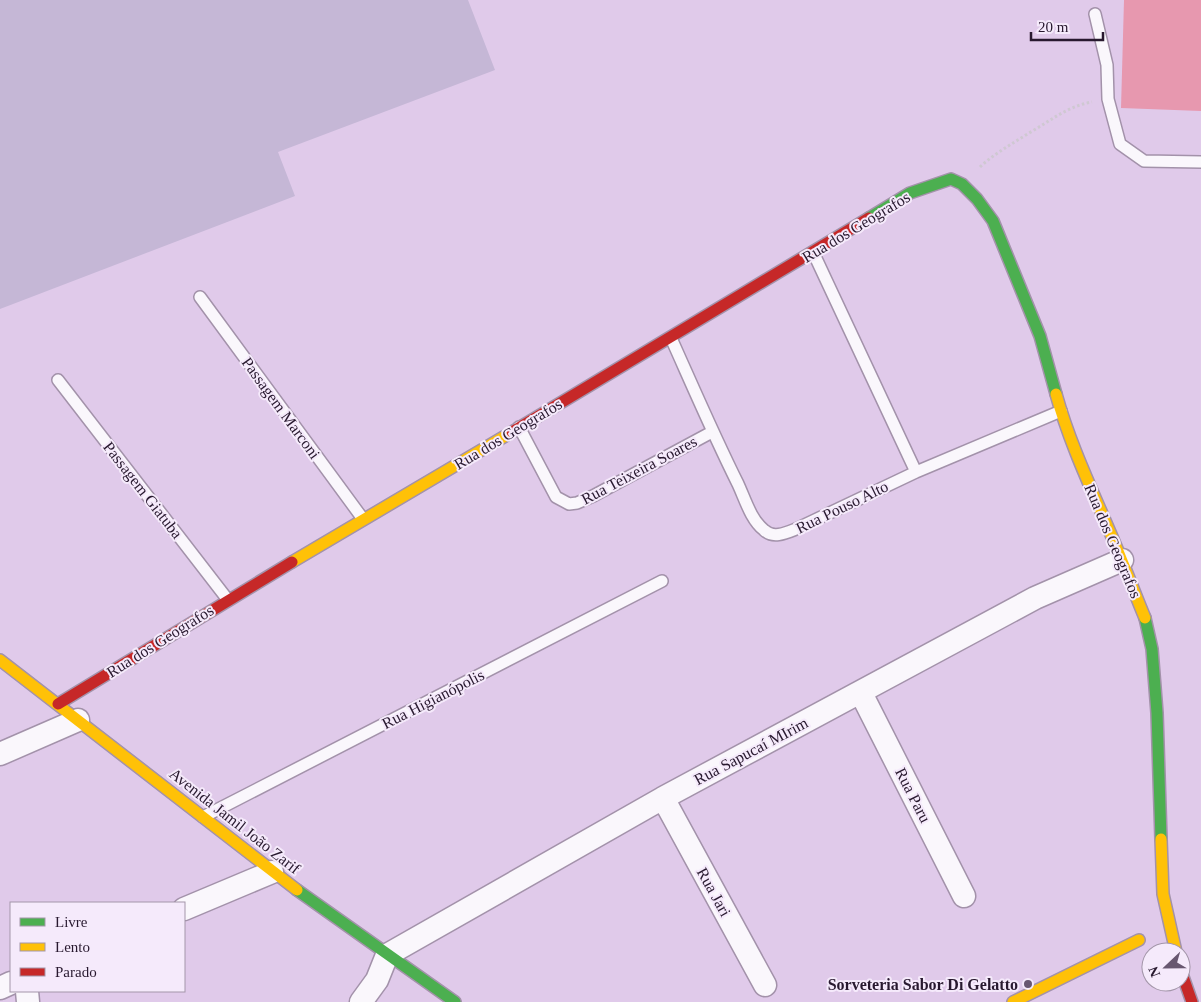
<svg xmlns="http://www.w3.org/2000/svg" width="1201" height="1002" font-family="'Times New Roman',serif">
	<rect width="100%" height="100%" fill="#e0caea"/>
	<path fill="#e798af" d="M1124,0h77v111l-80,-3z"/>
	<path fill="#c5b7d6" d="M0,0h468l27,70 -217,82 17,44 -295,113z"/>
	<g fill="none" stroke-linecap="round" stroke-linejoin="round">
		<defs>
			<path id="lane" d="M1095,14l12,51 1,34 12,45 24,17 57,1
				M813,252l103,220
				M200,297l163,222
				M671,338c22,49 43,98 67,146 7,15 13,36 26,46 9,9 22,3 32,-1l120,-57 145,-61
				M58,380l170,220
				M519,427l37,70 13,7 8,-1 16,-7 119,-64
				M203,817l459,-236"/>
			<path id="street" d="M861,693l103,203
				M0,754l78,-34
				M663,798l102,187
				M184,909l88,-37
				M0,988l11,-5
				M27,991l1,11
				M361,1002l16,-22 10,-25 276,-157 372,-200 87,-38"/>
			<path id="fast" d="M869,218l41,-25 41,-14 11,5 15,15 16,22 47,115 16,58
				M1145,618l7,31 5,64 4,126
				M297,890l158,112"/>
			<path id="slow" d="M1056,394c16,58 44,112 66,167 8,19 15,38 23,57
				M292,562l220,-130
				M0,660l297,230
				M1161,839l2,55 13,58
				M1013,1002l126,-62"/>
			<path id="jam" d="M512,432l357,-214
				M58,704l234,-142
				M1181,971l11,31"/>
		</defs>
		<use href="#lane" stroke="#a392aa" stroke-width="14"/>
		<use href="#street" stroke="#a392aa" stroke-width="25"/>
		<use href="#fast" stroke="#a392aa" stroke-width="14"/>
		<use href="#slow" stroke="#a392aa" stroke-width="14"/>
		<use href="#jam" stroke="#a392aa" stroke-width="14"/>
		<path stroke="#cfc8d2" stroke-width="3" stroke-dasharray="2.5 2.5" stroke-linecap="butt" d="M980,167c15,-14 32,-23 49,-34 21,-12 39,-27 63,-31"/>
		<use href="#lane" stroke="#faf7fc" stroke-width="11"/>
		<use href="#street" stroke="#faf7fc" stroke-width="22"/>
		<use href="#fast" stroke="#4caf50" stroke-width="11"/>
		<use href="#slow" stroke="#ffc107" stroke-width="11"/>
		<use href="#jam" stroke="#c62828" stroke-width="11"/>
	</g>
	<circle fill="#685770" stroke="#f5eafb" stroke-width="2" cx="1028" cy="984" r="5"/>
	<g text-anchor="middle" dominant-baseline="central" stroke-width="4" stroke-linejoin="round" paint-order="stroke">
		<g font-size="16" fill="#28192f" stroke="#f5eafb">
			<text transform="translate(856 227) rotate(-31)">Rua dos Geografos</text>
			<text transform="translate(281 408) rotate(54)">Passagem Marconi</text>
			<text transform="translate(508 434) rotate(-31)">Rua dos Geografos</text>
			<text transform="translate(639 470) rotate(-28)">Rua Teixeira Soares</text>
			<text transform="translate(143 490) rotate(52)">Passagem Giatuba</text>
			<text transform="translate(842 507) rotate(-26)">Rua Pouso Alto</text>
			<text transform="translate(1113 541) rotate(67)">Rua dos Geografos</text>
			<text transform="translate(160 641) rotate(-32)">Rua dos Geografos</text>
			<text transform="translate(433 699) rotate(-27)">Rua Higianópolis</text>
			<text transform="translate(751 751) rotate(-28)">Rua Sapucaí MIrim</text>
			<text transform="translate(913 795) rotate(63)">Rua Paru</text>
			<text transform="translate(235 821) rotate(38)">Avenida Jamil João Zarif</text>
			<text transform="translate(714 892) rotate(61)">Rua Jari</text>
		</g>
		<g font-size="16" font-weight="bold" fill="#28192f" stroke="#f5eafb" text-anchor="end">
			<text x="1018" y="984">Sorveteria Sabor Di Gelatto</text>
		</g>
	</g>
	<rect x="10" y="902" width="175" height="90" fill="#f5eafb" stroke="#a396a9"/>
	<rect x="20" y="918" width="25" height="8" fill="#4caf50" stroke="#a396a9"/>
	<text x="55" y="927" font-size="15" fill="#28192f">Livre</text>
	<rect x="20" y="943" width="25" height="8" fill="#ffc107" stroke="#a396a9"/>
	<text x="55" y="952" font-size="15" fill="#28192f">Lento</text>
	<rect x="20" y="968" width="25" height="8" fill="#c62828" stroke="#a396a9"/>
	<text x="55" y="977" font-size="15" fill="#28192f">Parado</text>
	<g transform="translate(1166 967) rotate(248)"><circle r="24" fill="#f5eafb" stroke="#a396a9"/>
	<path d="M0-4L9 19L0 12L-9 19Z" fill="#685770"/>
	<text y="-8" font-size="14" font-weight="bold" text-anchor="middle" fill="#28192f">N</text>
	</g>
	<path d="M1031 32v8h72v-8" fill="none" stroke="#28192f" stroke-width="2.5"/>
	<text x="1038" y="32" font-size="15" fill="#28192f" stroke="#f5eafb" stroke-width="4" paint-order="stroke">20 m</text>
</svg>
